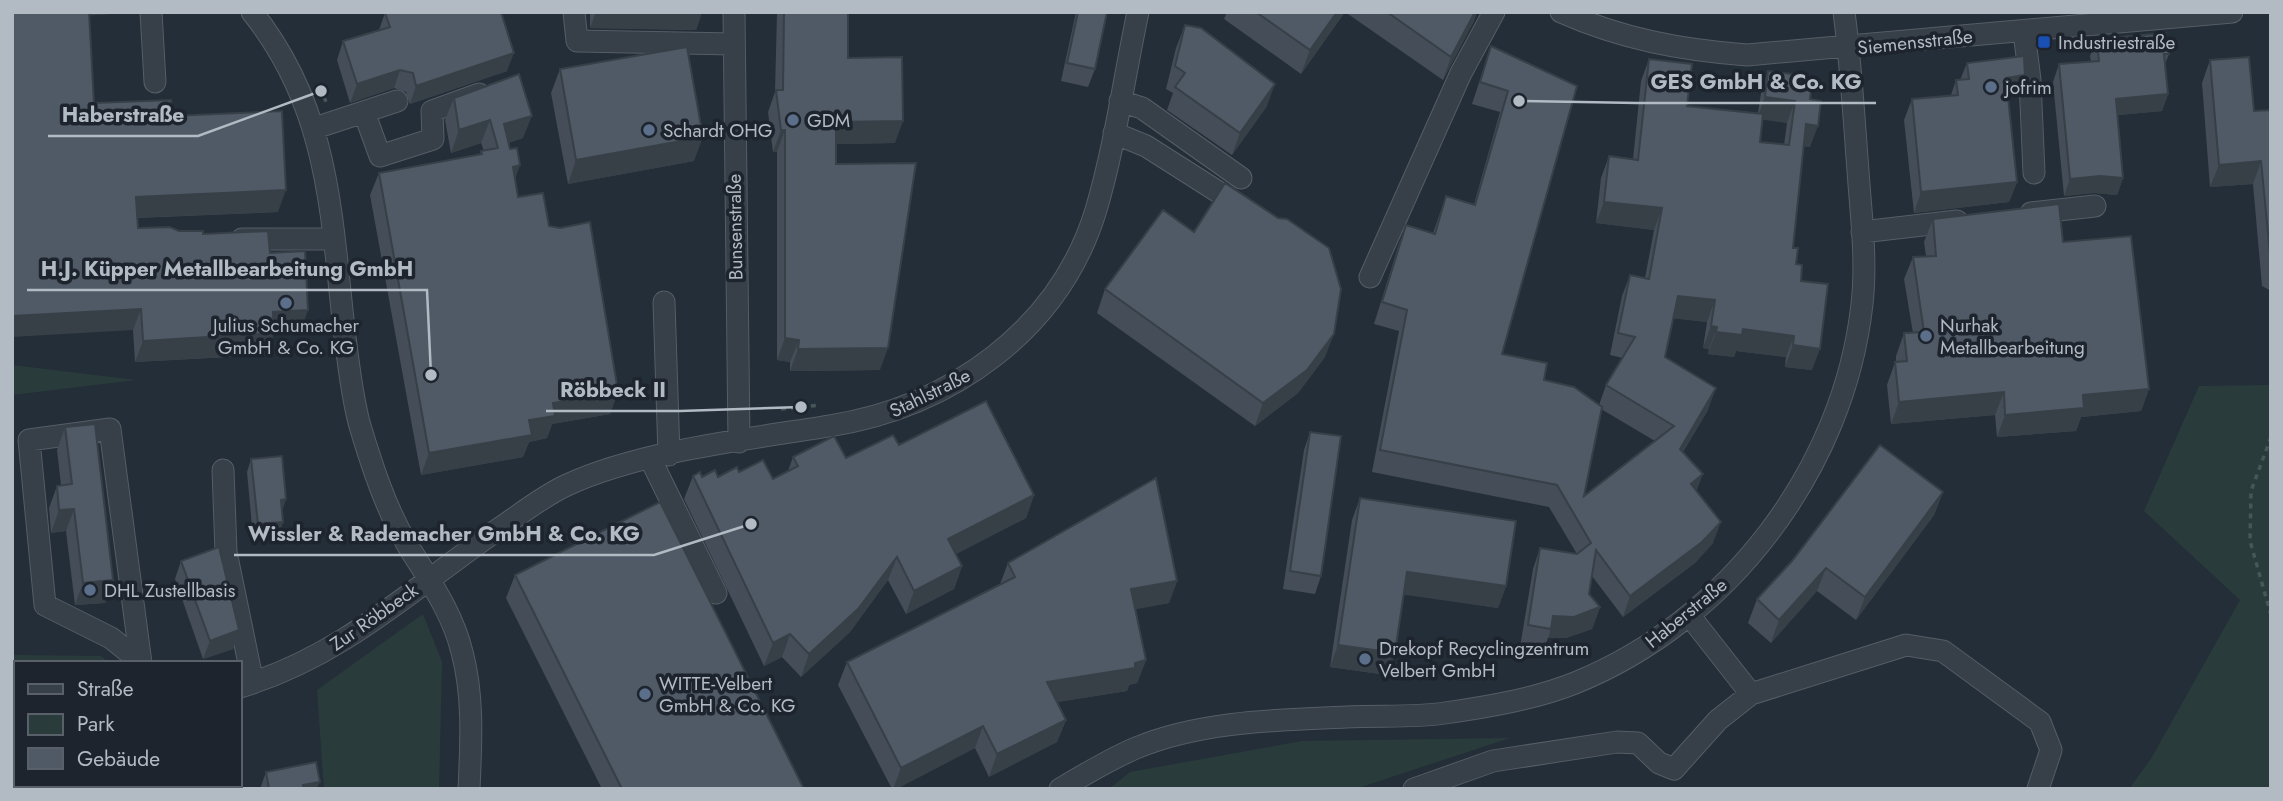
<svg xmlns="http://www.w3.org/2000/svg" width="2283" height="801" font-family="Jost,sans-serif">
	<rect width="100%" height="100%" fill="#242e38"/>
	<path fill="#293c3b" d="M12,365l124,15 -124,15z
		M2271,385v404h-142l23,-32 88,-157 -96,-89 55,-125z
		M423,614l19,48 -3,127h-115l-7,-99z
		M12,655l89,1 8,7h-93v41h-4z
		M1510,738l-155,51h-246l21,-17 172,-31z"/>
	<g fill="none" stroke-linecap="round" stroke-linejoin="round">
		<defs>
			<path id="minor" d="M151,12l4,70
				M252,12c79,99 79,206 93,325 4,29 7,61 15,89 12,40 26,83 47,118 21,35 45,67 55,108 12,45 9,91 7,137
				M574,12l3,29 156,3
				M734,12l5,430
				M1561,12c61,27 120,38 186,43l485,-43
				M2024,32l6,48 4,93
				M1120,101l22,7 99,70
				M364,112l16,44 53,-17 -1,-28 47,-17
				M315,128l82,-27
				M1114,133l32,13 96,61
				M2031,213l64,-7
				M1862,232l95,-11
				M242,239h92
				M1370,277l91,-204 33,-61
				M664,302l5,153
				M650,458l66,135
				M223,470l3,82 27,131
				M1689,615l62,79
				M141,662l-30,-24 -66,-33 -16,-165 81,-11 31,234
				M240,687c103,-31 173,-99 260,-159 22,-15 43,-32 67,-43 73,-34 182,-46 262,-59 121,-19 230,-95 267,-216 19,-64 28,-132 42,-198
				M12,714h4
				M217,785l1,4
				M197,789l2,-4
				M1060,789c25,-15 50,-30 76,-41 64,-27 142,-28 210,-31 33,-2 66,1 99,-4 42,-6 90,-14 130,-30 153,-62 269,-214 287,-379 5,-44 -1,-89 -4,-133 -4,-53 -7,-106 -14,-159
				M1414,789l79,-28 124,-19 21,1 21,20 15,6 44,-49 33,-26 155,-49 37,6 97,71 11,28 -13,39"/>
		</defs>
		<use href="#minor" stroke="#555d66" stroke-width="23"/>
		<path stroke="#465758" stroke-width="3.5" stroke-dasharray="5 5" stroke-linecap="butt" d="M320,88l7,16
			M781,409l39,-4
			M2271,437l-20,54 -1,50 21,74"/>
		<use href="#minor" stroke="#373f48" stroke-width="21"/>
	</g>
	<path fill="#444d58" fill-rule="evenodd" d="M12,12l118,1 -41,2 5,88 78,13 106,96 -141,6 1,10 41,3 24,3 67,19 31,79 -27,1 -8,22 -131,7 -2,-32z
		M590,12h112l-6,18 -106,-2z
		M777,12h71v46l47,85 -59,1v20l44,206 -90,1v-9l-13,-2v-208h-4l-5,-40 7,-20z
		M1076,12h31l-12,57 -7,18 -27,-6z
		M1227,12h118l-44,62 -77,-55z
		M1345,12h132l-4,11 -30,57z
		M385,13l122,58 -97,33 -4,-12 -12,-4 -44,15 -13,-43 6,-19 36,-11z
		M1185,25l82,81 -35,49 -65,-45 6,-17 -7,-4 10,-41z
		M2097,39l72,15 -4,10 3,30 -6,17 -44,4 5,63 -6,17 -23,-2 -30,3 -11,-114 6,-18 32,-3 -1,-5z
		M1491,46l86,40 -75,268 42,26 55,25 7,-20 17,-27 -13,-3 12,-59 8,-21 15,3 9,-48 -58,-7 5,-45 8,-22 24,3 8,-78 8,-22 38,47 71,7 3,-20 7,-22 30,12 12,16v48l-6,-1 -11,102 8,33 11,89 -27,-3 1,-10 -50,-6 -2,6 -26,-3 1,-5 -6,-1 4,-26 -34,-4 -8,39 43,53 -25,42 30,91 -18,20 -72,54 -31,-41 -3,18 11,13 -8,22 -26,9h-18l-5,13 -23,-4 13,-78 7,-21 37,6 -28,-47 -177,-35 27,-141 -25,-7 24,-77 8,-22 27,8 13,-37 28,8 26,-92 -28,-8zM1763,119l24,4 -3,22 -24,-3zM1601,409l54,32 -71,55z
		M2210,60l44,51 17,-1v181l-9,-5 -9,-102 -43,3 -8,-104z
		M1967,63l58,12 -7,21 -10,1 9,85 -8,20 -95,11 -10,-93 8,-21 39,-4 5,-15h4z
		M560,69l134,92 -126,23 -17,-91z
		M454,98l69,40 -15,5 10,54 31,29 69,165 -8,23 -58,10 -5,14 -18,4 -6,15 -102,18 -51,-280 9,-22 101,-19 1,-3h3l-3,-8 -30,10 -6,-33z
		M1933,219l130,23 86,147 -8,22 -60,6 -5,14 -79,6 -2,-22 -104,9 -4,-39 8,-23h1v-6l8,-23h9l-9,-54 9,-22 13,-1 -2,-14z
		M1105,289l220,68 -27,36 -43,33 -158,-113z
		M65,427l48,153 -8,23 -30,2 -9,-74 -15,2 -2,-25 8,-22 4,-1 -4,-35z
		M1310,432l11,144 -6,18 -32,-5 21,-139z
		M899,445l135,50 -8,23 -70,36 6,12 -8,23 -48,25 -18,-34 -38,52 -49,45 -19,-20 -18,9 -80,-167 9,-23 25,1 21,-5 34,7 15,-8 5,-14 53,1z
		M251,459l35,40 -4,12 1,11 -4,12 -26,3 -6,-65z
		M1943,492l-9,23 -78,105 -39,-29 -46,52 -23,-20 9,-24z
		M1360,498l146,88 -8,22 -94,-14 -9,59 -8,22 -57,-8 22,-147z
		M181,561l58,69 -6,19 -30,10 -28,-80z
		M1008,563l169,18 -8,22 -34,6 11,51 -9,23 -8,2 -2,6 -70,11 9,18 -9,22 -68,35 -14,-29 -79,41h-4l-54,-104 9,-23 153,-78z
		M515,575l289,214h-202l-96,-191z
		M266,772l51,17h-57z
		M116,785h65l1,4 -68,-1z"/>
	<path fill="#373f47" d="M81,12h49v1l-50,3z
		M596,12h106l-6,18 -106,-2z
		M1337,12h8l-44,62 9,-24z
		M1475,12h2l-4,11 -30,57 8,-23z
		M514,53l-7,18 -97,33 6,-18z
		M400,70l-6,18 -44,15 7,-19z
		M2025,75l-7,21 -19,2 7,-20z
		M1275,84l-8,22 -35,49 8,-22z
		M2168,94l-6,17 -52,5 6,-17z
		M1765,97l30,4 -8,22 -30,-4z
		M532,116l-9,22 -26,8 7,-22z
		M490,120l-9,23 -30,10 8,-23z
		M903,121l-8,22 -67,1 8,-22z
		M1806,124l12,2 -8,21 -11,-1z
		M781,130h4l-8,22h-4z
		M703,137l-9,24 -126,23 8,-24z
		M2261,161l-8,23 -43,3 9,-22z
		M520,165l-8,23 1,-21z
		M2100,176l23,2 -6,17 -23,-2 -30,3 6,-17z
		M2017,182l-8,20 -95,11 7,-21z
		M286,190l-8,22 -150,6 8,-21z
		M1604,202l58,6 -8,22 -58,-7z
		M1678,296l37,4 -8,22 -37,-4z
		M141,309l-8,21 -121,7v-21z
		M308,310l-7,22 -36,2 8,-22z
		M1711,326l6,1 -8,22 -6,-1z
		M1743,329l51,7 -8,21 -50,-6 -2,6 -26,-3 8,-22z
		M274,333l-8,22 -131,7 8,-21z
		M1334,334l-9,23 -27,36 -43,33 8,-23z
		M785,338l14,2 -9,22 -13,-2z
		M1793,345l27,4 -8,21 -27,-3z
		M888,348l-8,22 -90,1 8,-22z
		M1716,388l-8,22 -36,60 8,-21z
		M2149,389l-8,22 -60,6 -5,14 -79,6 8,-22 78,-20z
		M618,391l-8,23 -58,10 -5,14 -18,4 -6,15 -102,18 8,-22 100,-33 24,-17z
		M2004,392l-9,23 -104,9 8,-22z
		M1703,474l-8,21 -4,-11z
		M1943,492l-9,23 -78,105 9,-23z
		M1034,495l-8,23 -86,44 8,-23z
		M286,499l-4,13 -1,-12z
		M74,509l-8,22 -15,2 8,-23z
		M283,522l-4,12 -26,3 5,-13z
		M1721,522l-8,21 -18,20 -72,54 7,-21z
		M897,557l-9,23 -38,52 -49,45 8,-23z
		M962,566l-8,23 -48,25 8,-23z
		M1826,568l-9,23 -46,52 8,-23z
		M1407,572l99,14 -8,22 -99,-14z
		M113,580l-8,23 -30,2 8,-22z
		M1177,581l-8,22 -47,9 9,-23z
		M1600,607l-8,22 -26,9h-18l3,-9 2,-13z
		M239,630l-6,19 -30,10 7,-18z
		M790,634l-8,23 -18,9 9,-23z
		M1338,645l57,8 -8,22 -57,-8z
		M1146,660l-9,23 -8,2 -2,6 -88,14 8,-23z
		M1066,720l-9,22 -68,35 8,-23z
		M983,726l-8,22 -79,41h-3l8,-21z
		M320,782l-3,7h-16l2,-4z"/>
	<path fill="#4f5a66" stroke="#373f47" stroke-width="2" d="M12,12h77l5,91 77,-3 1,16 110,-5 4,79 -150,7 2,31 32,-1 9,4h24v3l65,-3 2,22 35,-2 3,59 -35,2 1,21 -131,8 -2,-32 -129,7z
		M387,12h114l13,41 -98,33 -3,-13 -13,-3 -43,14 -14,-43 47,-14 -5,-14z
		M784,12h64v46l54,-1 1,64 -67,1v42l80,-1 -28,185 -90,1 1,-9 -14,-2v-208h-4l-5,-40h7z
		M1078,12h29l-12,57 -28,-6z
		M1256,12h81l-27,38z
		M1387,12h88l-24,45z
		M1185,25l16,3 74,56 -35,49 -65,-46 10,-14 -10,-7z
		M2166,33l3,21h-5l4,40 -52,5 7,79 -23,-2 -30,3 -11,-115 40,-3 -2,-22z
		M1491,46l86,40 -75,268 45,9 -3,17 30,7 28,20 -18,89 90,-70 -68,-41 29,-48 -17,-4 12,-58 19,4 13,-71 -58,-6 5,-46 29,4 11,-101 43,5 -5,42 76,8 -3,28 29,3 6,-44 -30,-4 3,-26 31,4 -1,8 14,1 -2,15 11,2 -3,25 -12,-2 -13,124h5l-2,16 6,1 -1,16 27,3 -8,65 -27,-4 1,-9 -51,-7 -1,6 -26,-3 1,-5 -6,-1 4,-26 -37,-4 -13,61 51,31 -36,61 23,25 -12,10 30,38 -19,20 -72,54 -34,-46 -7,44 11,13 -26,10 -21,-1 -2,13 -23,-4 12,-77 37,6 14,-11 -34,-58 -177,-35 27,-140 -25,-8 24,-77 29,9 11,-38 29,9 33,-114 -28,-9z
		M687,47l16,90 -127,23 -16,-91z
		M2024,56l1,19 -19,3 11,104 -96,10 -9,-93 46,-4 -2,-15 13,-1 -2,-16z
		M2249,57l5,54 17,-1v154l-10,-103 -42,4 -9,-105z
		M519,74l13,42 -28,8 6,25 7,-1 3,17 -7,2 5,30 25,-4 6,33 11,2 30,-6 28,169 -65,12 2,13 -26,4 3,15 -103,18 -50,-280 103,-19 -1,-3 17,-3 -8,-28 -31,10 -5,-32z
		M1225,183l53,35 9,1 42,29 12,41 -7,45 -27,36 -44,33 -158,-114 58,-79 31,22z
		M2059,204l4,38 68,-6 18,153 -66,6 1,13 -79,7 -1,-23 -105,10 -4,-40 12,-1 -3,-28 20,-1 -11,-75 23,-1 -3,-37z
		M986,401l48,94 -86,44 14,27 -48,25 -17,-34 -39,52 -49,45 -19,-20 -17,9 -80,-167 7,-4 2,5 13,-7 3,7 19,-10 2,5 24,-12 10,19 25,-13 -5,-9 41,-21 12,22 47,-23 6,10z
		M95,424l18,156 -30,3 -9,-74 -15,1 -2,-24 15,-2 -7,-57z
		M1310,432l31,4 -20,140 -31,-5z
		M1880,445l63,47 -78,105 -39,-29 -47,52 -22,-21 35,-38z
		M282,456l4,43 -5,1 2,22 -25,2 -7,-65z
		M1156,478l21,103 -46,8 15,71 -11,3v5l-88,14 19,38 -69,34 -14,-28 -82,42 -54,-106 168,-85 -7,-14z
		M1360,498l156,23 -10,65 -99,-14 -12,81 -57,-8z
		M660,502l144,287h-182l-107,-214z
		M219,547l20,83 -29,11 -29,-80z
		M316,762l4,20 -17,3 1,4h-35l-3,-17z
		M125,785h56l1,4h-56z"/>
	<rect fill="#1a4fb4" stroke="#1d242d" stroke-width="2.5" x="2037" y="35" width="14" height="14" rx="3.5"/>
	<g fill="#5c6f8a" stroke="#1d242d" stroke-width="2.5">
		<circle cx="1991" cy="87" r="7"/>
		<circle cx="793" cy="120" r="7"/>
		<circle cx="649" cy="130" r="7"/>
		<circle cx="286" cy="303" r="7"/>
		<circle cx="1926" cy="336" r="7"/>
		<circle cx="90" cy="590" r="7"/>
		<circle cx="1365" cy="659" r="7"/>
		<circle cx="645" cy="694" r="7"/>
	</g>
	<g text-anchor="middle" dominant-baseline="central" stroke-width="7" stroke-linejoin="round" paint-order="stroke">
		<g font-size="19" fill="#b2bac4" stroke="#1d242d">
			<text transform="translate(1915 42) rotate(-6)">Siemensstraße</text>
			<text transform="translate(735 227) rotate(-91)">Bunsenstraße</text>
			<text transform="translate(930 393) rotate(-26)">Stahlstraße</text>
			<text transform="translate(1686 613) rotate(-39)">Haberstraße</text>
			<text transform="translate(374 617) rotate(-35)">Zur Röbbeck</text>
		</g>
		<g font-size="19" fill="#b2bac4" stroke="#1d242d" text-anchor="start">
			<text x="2058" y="42">Industriestraße</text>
			<text x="2005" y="87">jofrim</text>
			<text x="807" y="120">GDM</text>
			<text x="663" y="130">Schardt OHG</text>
			<text x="286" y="325" text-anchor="middle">Julius Schumacher<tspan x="286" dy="22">GmbH &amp; Co. KG</tspan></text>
			<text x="1940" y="325">Nurhak<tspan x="1940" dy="22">Metallbearbeitung</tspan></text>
			<text x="104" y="590">DHL Zustellbasis</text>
			<text x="1379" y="648">Drekopf Recyclingzentrum<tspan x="1379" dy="22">Velbert GmbH</tspan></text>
			<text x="659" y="683">WITTE-Velbert<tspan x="659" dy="22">GmbH &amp; Co. KG</tspan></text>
		</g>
	</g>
	<path fill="none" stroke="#b2bac4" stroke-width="2.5" d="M1519 101L1637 103H1876M321 91L198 136H48M431 375L427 290H27M801 407L680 411H546M751 524L654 555H234"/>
	<g fill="#b2bac4" stroke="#1d242d" stroke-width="2.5">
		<circle cx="1519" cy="101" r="7"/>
		<circle cx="321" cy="91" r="7"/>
		<circle cx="431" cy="375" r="7"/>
		<circle cx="801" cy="407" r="7"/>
		<circle cx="751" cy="524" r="7"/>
	</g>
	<g font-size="21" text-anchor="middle" font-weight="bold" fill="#b2bac4" stroke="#1d242d" stroke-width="7" stroke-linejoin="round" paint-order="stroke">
		<text x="1756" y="89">GES GmbH &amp; Co. KG</text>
		<text x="123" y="122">Haberstraße</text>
		<text x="227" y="276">H.J. Küpper Metallbearbeitung GmbH</text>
		<text x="613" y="397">Röbbeck II</text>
		<text x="444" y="541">Wissler &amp; Rademacher GmbH &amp; Co. KG</text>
	</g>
	<rect width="2283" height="801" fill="none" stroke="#b2bac4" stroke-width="28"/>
	<rect x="14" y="661" width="228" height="126" fill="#1d242d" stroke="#596069" stroke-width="2"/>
	<rect x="28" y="684" width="35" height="10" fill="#373f48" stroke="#596069" stroke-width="2"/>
	<text x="77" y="696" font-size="21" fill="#b2bac4">Straße</text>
	<rect x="28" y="714" width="35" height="21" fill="#293c3b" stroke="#596069" stroke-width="2"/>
	<text x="77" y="731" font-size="21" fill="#b2bac4">Park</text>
	<rect x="28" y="748" width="35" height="21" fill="#4f5a66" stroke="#596069" stroke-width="2"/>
	<text x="77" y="766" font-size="21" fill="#b2bac4">Gebäude</text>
</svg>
